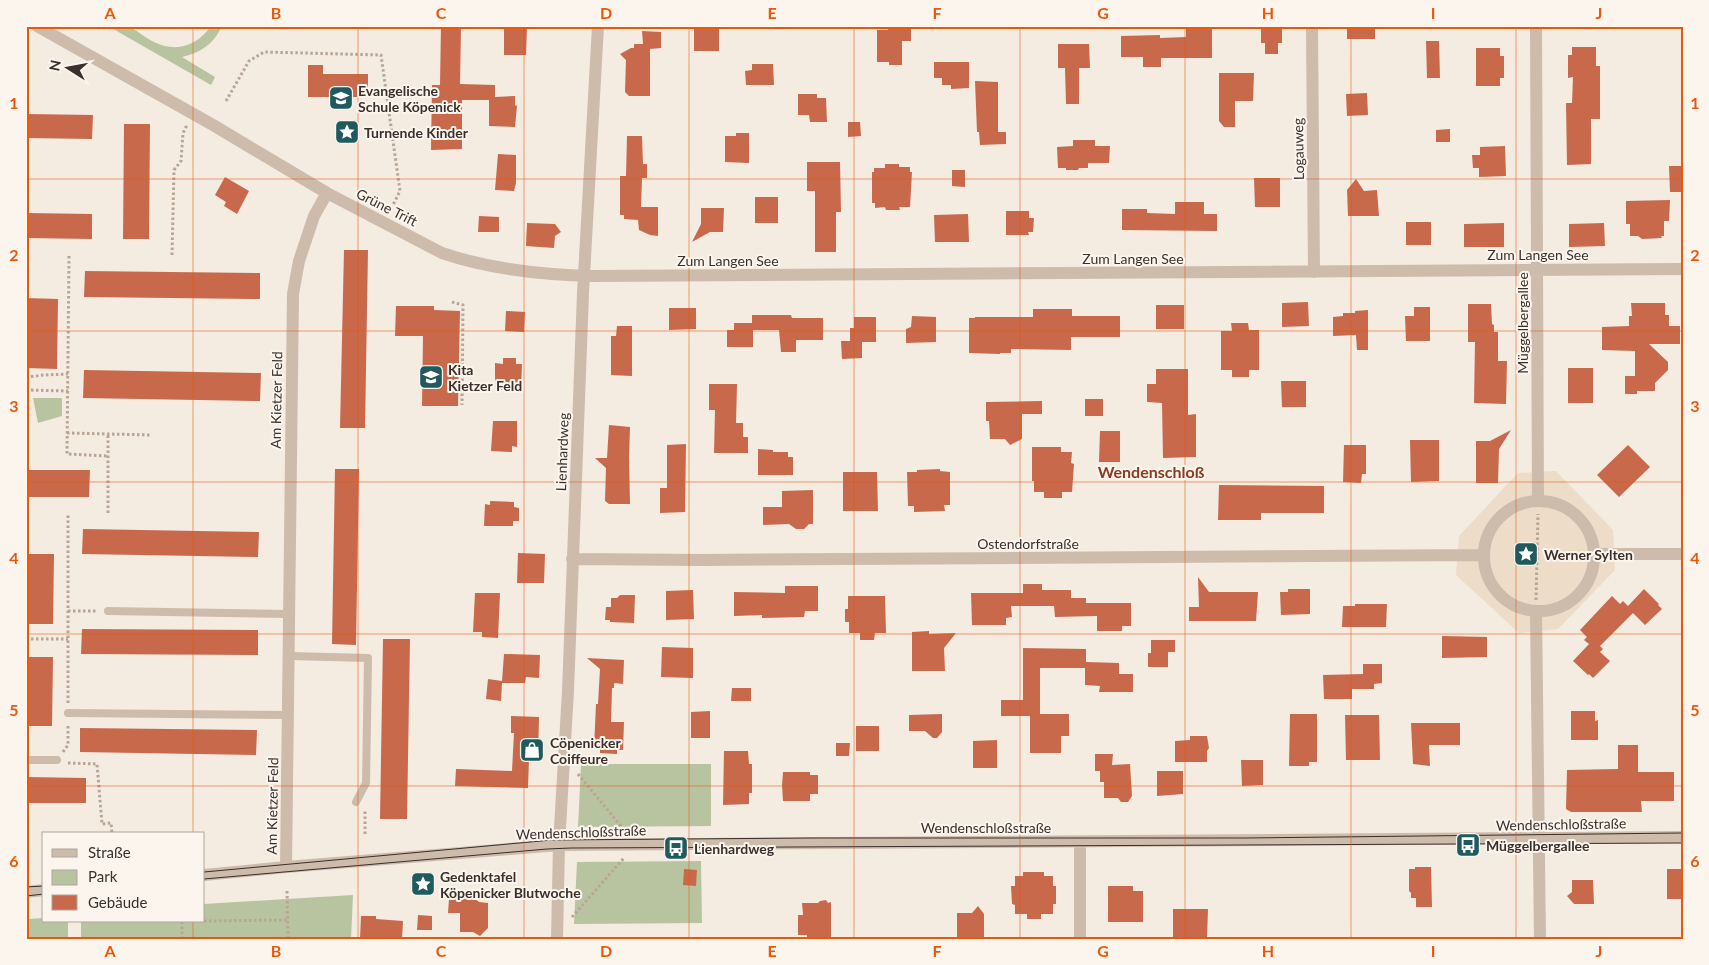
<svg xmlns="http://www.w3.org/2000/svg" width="1709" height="965" font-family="Lato,sans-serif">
	<rect width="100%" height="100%" fill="#f4ebe1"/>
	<path fill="#b8c4a0" d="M108,26c5,0 14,-1 19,0 9,3 18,12 27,16 22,11 43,4 57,-16h11c-8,18 -22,27 -40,31l33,20 -4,8z
		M33,398h29v18l-24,7z
		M581,764h130v62l-133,1z
		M701,861l1,62 -128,1 3,-62z
		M353,895l-2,44h-270v-18h123v-17z
		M44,918v3h24v18h-42v-20z"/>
	<path fill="#ecdcc8" d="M1556,471l57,59 2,40 -57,59 -39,4 -63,-58 3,-39 59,-63z"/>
	<path fill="#c8694b" d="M441,26h20l-1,58 35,1v12l20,-1v9l2,1 -2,21 -26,-1v-26h-27v49l-31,1 1,-65h8z
		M519,26h8l-1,29h-22v-27h13z
		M694,26h25v25h-25z
		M888,26h23v15h-9v24h-13v-3h-12v-32h11z
		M1186,26h26v32h-51v9h-18v-10h-22v-21l39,-1v3l26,-1z
		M1261,26h21v17h-4v11h-13v-11h-4z
		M1347,26h28v13h-28z
		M642,31l19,1v16l-11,1v47h-21l-4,-4 1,-32 -6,-6 11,-6h3v-4h9z
		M1426,41h13l1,37h-13z
		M1058,44h31l1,24h-11v36h-13l-1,-36h-7z
		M1572,47h24v19h4v53h-9v45l-24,1 -1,-62h6l1,-26 -5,1v-23h4z
		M1476,48h24v8h4v22h-4v8h-24z
		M934,62h35v26l-18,1v-4h-9v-7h-8z
		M752,64h21l1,21h-28l-1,-14 7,-1z
		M308,65h15v9h45v23h-60z
		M1219,73h35l-1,28h-18v26h-11l-5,-6z
		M975,81l23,1v50h8v12l-26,1 -1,-13h-2z
		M1367,93l1,22 -21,1 -1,-22z
		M798,94h19v4h9l1,24h-17l-1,-7h-11z
		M26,114l67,1 -1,24 -66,-1z
		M848,122h12l1,14 -13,1z
		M124,124h26l-1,115h-26z
		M1450,129v13h-14v-12z
		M736,133h13v30l-24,-1v-26h11z
		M627,136h15l1,28h4v14h-5l-1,29h17v29l-8,-1 -11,-5 -1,-10 -14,-1v-4h-4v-39h6z
		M1073,140h22v6h15l-1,17h-21v5h-9l-1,2h-12v-2h-8l-1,-21 16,-1z
		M1505,146l1,30 -27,1v-9h-6l-1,-13h8v-8z
		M498,154l18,1v28l-2,8 -19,-1z
		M807,162h33l1,50h-5v40h-21v-61h-8z
		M885,164h14v3h11v5h2l-2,35h-11l1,3h-14l-1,-3 -10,1v-5h-3v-31h2v-4h11z
		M1669,166h14v26h-13z
		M952,170h13v17l-13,-1z
		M225,177l24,14 -12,23 -13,-8 2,-4 -11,-7z
		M1254,178h26v29h-25z
		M1356,179l8,12 13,-1 2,26h-31l-1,-26z
		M755,197h23v26h-23z
		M1670,200l-1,21h-5v15h-3l1,2 -20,1 -4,-3h-8v-12h-4v-23z
		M1175,202h29v12h13v17l-95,-1v-21h25v4l28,1z
		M701,208h23l-1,24h-13l-18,10 9,-18z
		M1006,211h23v7h5l-1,14h-5l1,3h-23z
		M26,213l66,1v25l-66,-1z
		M968,214l1,28h-34l-1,-27z
		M479,216l20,1v15h-21z
		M1406,222h25v23h-25z
		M527,223l28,1 6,8 -6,4 -1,12 -28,-2z
		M1504,223v24h-40v-23z
		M1604,223l1,23 -36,1v-23z
		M344,250h24l-3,178h-25z
		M85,271l175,2v26l-176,-2z
		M26,298l32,1 -1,70 -31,-1z
		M1308,302l1,24 -27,1v-24z
		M1631,303h34v12h4v11h11v18h-31l19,18v8l-13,13v8h-18v3h-12v-18h10v-25l-33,-1v-23l27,-1v-10h3z
		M1468,304h23l1,20 2,1v7h4v29h9l-1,43 -32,-1 1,-61h-7z
		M1156,305h28v24h-28z
		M396,306h38v4l26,1 -2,95h-36l1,-70h-28z
		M1414,307h16v34h-24l-1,-25h9z
		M669,308h27v21l-27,1z
		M1033,309h39v7h48v21h-49v13l-60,-1v4h-11v1l-31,-1v-35h6v-1h58z
		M1368,310v40h-11l-1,-15 -23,1v-19l10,-1v-3h12v-2z
		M506,311l19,1 -1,20 -19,-1z
		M752,315h39l1,3h31v22h-27v12h-15l-2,-22h-26v17h-26v-17h7v-7h18z
		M912,316l24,1v25l-30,1v-14l5,-2z
		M854,317h22v25h-14v16l-20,1 -1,-18h9v-13h4z
		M1231,323h17l1,7h10v40h-10v7h-17v-7h-11v-39h11z
		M617,326h15v50l-21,-1v-39h5z
		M503,358h13v6h6l-1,26h-22v-2h-4v-25l8,1z
		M1568,368h25v35h-25z
		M1156,369h32v46l8,-1v43l-33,1 -1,-55 -15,-1v-18h9z
		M84,370l177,3 -1,28 -177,-3z
		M1281,381h25v26h-24z
		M709,384h28l-1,39h7v14h5v16h-34l1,-43h-6z
		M1085,399h18v17h-18z
		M1042,401v13h-20v25l-12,6 -5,-6h-15l-1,-18h-3v-19z
		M493,421h24v26l-5,-1v6l-21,-1z
		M609,425l21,2 -1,31 1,46h-21l-4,-3 1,-33 -11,-10h12z
		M1511,430l-12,19 -1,34h-22v-42h14z
		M1100,431h20v31h-21z
		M1410,440h29v41l-28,1z
		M686,444l-1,68 -25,1v-25h7v-43z
		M1344,445h22v29h-4l-1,9 -18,-1z
		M1628,445l22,22 -31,30 -22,-22z
		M1032,447h29v5h11l-1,11 3,1 -2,28h-10v6h-18v-6h-10v-11h-2z
		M758,449l15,1v2h15v5h5v18h-35z
		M335,469h24l-3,176 -24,-1z
		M940,469v2l10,1v33h-6l1,6 -31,1v-6h-6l-1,-34h10v-2z
		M26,470h64l-1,27h-63z
		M843,472h34l1,39h-35z
		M1219,485l105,1v27h-63v7h-43z
		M813,490v34h-4l-5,5h-8l-7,-5 -26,1v-18h19v-16z
		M490,501l24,1v5l5,1v13h-6v5h-29l1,-22 5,1z
		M83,529l176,3 -1,25 -176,-3z
		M518,553l27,1 -1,29h-27z
		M26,554h28l-1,70h-27z
		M1198,577l11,15h49l-2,29h-67v-14h10z
		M1023,584h19v6h29v8h15v5h45v23h-9v5h-25v-15l-42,1 -1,-11h-43l1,11 -6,1v7h-34l-1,-32h52z
		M785,586h33v25h-13l-1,6 -42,1v-3l-28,1v-24l51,1z
		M1288,589h22v25l-29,1 -1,-23h8z
		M1644,589l15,15 -1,1 4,4 -17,16 -12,-12 -33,33 3,3 -3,3 10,9 -17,17 -4,-4 -1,1 -15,-14 16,-17 -5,-4 3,-3 -7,-7 32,-34 8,8 3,-3 5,5z
		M693,590l1,29 -28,1v-29z
		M475,593h25l-2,45 -16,-1v-5h-9z
		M620,595h15l-1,28 -24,-1v-2h-5l1,-13h5v-9h6z
		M848,596h37l1,37h-11l-1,7h-14v-7h-11v-11h-4v-13h3z
		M1355,604h32l-1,23h-44l1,-21h12z
		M82,629l176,1v25l-177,-1z
		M929,631v3l27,-1 -12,15 1,23h-33v-39z
		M1442,636l45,1v20l-45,1z
		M383,639h27l-3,180h-27z
		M1151,640h24v12h-7v15h-20v-14h3z
		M662,647l31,1v30l-32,-1z
		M1023,648l63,1v13l33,1v11h14v18h-34l1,-6 -15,-1v-17h-45v46h29v22h-8v17h-31v-37h-29v-16h22z
		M504,654l36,1 -1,23 -13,-1 -1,6h-23l-1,18 -15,-2 2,-20 14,2z
		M26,657h27l-1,69h-26z
		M587,658l37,2 -1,24 -9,-1v5h-2l-1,34h13l-1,28h-6v4l-17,-1v-4l-6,-1 2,-44h2l2,-35z
		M1363,664h19v19l-8,1v5h-22v10h-28l-1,-24 40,-1z
		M732,688h19v13h-20z
		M710,711v27h-19v-26z
		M1571,711h24v10l3,-1v20h-27z
		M942,714v18l-5,6h-4l-8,-7h-16v-16z
		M1290,714h27v48h-8v4h-20z
		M1345,715h34l1,45h-34z
		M511,716l28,1 -1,41h-9l-1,30 -73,-2 1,-17 56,2 2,-38h-3z
		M1411,723h49v22h-31l1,21 -17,-2z
		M856,726h23v25h-23z
		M80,728l177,2 -1,25 -176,-3z
		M1190,736h17l2,12 -2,3v11h-32v-21l15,-1z
		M997,740v28h-24v-27z
		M836,743h14l-1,13h-13z
		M1618,745h20v27h36v29h-33l1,11h-71l-5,-3 1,-39 51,-1z
		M724,751h24l1,13h3v29h-3v11l-26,1z
		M1095,754h18l-1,11 18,-1 2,32 -4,6h-7l-3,-4h-14v-16h-4v-11h-5z
		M1241,760h22v25l-21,1z
		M1157,771h26v23l-26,2z
		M783,772h27v3h8v19h-8v7h-27l-1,-16z
		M26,777l60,1v25h-60z
		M1415,867h16l1,40h-16v-9h-5v-5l-2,-2v-22h6z
		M684,869l13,1 -1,16 -13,-1z
		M1667,869h16v30h-16z
		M1023,872h21v4h9v10h3v18h-3v10h-12v5h-14v-5h-12v-9l-3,-1 -1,-18h4v-10h8z
		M1572,880h21l1,24h-20l-7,-8 5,-4z
		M1108,886h25v5h10v31h-35z
		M471,898h3l5,4 9,1v25l-8,8 -7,-4h-13v-19h-12l1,-14z
		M826,900l2,3 3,-1v37h-24v-4h-9v-20h5l-1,-12h16l2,-2z
		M978,906l6,8v25h-27v-26h15z
		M1173,909h35l-1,30h-34z
		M418,915l14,1v14h-15z
		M361,916h15v3l27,2 -1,18h-42z"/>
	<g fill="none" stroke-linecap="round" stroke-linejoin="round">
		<path stroke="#b9a596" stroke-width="3" stroke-dasharray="2.5 2.5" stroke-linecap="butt" d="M226,101l23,-40 15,-9 117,3 19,136 -7,14
			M172,255l2,-85 7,-9 2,-28 4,-8
			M69,256l-2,198 41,2
			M452,302l11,3 -1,100
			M26,377l18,-2 24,-1
			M26,390l42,1
			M67,433l84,2
			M108,513v-79
			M1536,600l2,-86
			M68,611h29
			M26,639h42
			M68,703v-190
			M63,752l5,-7v-21
			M68,763l29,1 5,60 9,-1 1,11
			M578,774l47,57
			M365,834v-24
			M287,891l1,48
			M572,917l52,-59
			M204,921l84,-1
			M182,939v-18"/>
		<path stroke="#cdbbac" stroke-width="8" d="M108,611l182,3
			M290,656l78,2 -2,125 -10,19
			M68,713l221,2
			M26,760h31"/>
		<path stroke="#cdbbac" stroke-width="12" d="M37,26l176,99 114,68 115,60c50,17 101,22 153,23l1088,-7
			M1312,26l2,246
			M1536,26l2,474
			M1484 556a55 55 0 1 1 110 0a55 55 0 1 1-110 0Z
			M1594,554h89
			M572,559l130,1 781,-5
			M1536,612l4,327
			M1080,842v97
			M286,867l7,-573 6,-33 15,-45 13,-23
			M204,875l82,-8 273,-22 1124,-8
			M26,892l18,-2
			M557,939l2,-94 9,-154 15,-398 15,-267"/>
		<path stroke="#3b302b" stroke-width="1" d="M204,872l348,-32 261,-2h434l436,-5
			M204,879l343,-30 24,-1 1112,-5
			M26,887l18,-1
			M26,896l18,-2"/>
	</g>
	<path fill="none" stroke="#e8590c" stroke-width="1" stroke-opacity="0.55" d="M193,26v808M358,26v913M524,26v913M689,26v913M854,26v913M1020,26v913M1185,26v913M1351,26v913M1516,26v913M26,179h1657M26,331h1657M26,482h1657M26,634h1657M26,786h1657M193,921v18"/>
	<defs>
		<symbol id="school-square" viewBox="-11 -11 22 22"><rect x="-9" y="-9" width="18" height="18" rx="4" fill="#1f5a5e" stroke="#fbf5ee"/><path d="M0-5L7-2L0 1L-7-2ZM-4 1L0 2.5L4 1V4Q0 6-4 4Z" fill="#fff"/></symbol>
		<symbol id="sight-square" viewBox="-11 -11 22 22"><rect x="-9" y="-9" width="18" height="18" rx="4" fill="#1f5a5e" stroke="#fbf5ee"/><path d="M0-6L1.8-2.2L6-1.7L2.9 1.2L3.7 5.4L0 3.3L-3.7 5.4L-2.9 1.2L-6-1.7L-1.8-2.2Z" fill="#fff"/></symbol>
		<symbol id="shop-square" viewBox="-11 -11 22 22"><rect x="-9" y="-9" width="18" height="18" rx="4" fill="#1f5a5e" stroke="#fbf5ee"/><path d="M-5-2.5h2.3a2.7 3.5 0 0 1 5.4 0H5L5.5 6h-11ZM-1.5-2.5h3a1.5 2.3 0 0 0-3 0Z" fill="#fff"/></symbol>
		<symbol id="bus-square" viewBox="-11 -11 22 22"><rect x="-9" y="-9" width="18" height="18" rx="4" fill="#1f5a5e" stroke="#fbf5ee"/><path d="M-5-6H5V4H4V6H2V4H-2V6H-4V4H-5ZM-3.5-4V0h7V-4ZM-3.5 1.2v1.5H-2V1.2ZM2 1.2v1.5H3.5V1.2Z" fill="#fff"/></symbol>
	</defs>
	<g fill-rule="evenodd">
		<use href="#school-square" x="327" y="84" width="28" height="28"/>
		<use href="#sight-square" x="333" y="118" width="28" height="28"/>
		<use href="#school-square" x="417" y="363" width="28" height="28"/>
		<use href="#sight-square" x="1512" y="540" width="28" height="28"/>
		<use href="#shop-square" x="518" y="736" width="28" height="28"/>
		<use href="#bus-square" x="1454" y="831" width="28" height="28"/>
		<use href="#bus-square" x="662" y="834" width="28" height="28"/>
		<use href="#sight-square" x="409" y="870" width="28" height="28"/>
	</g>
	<g text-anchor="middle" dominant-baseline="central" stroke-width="4" stroke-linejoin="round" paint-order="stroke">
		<g font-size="14" font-weight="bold" fill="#3b302b" stroke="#fbf5ee" text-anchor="start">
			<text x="358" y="90">Evangelische<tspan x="358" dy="16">Schule Köpenick</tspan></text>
			<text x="364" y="132">Turnende Kinder</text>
			<text x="448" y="369">Kita<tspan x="448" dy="16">Kietzer Feld</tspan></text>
			<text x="1544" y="554">Werner Sylten</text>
			<text x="550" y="742">Cöpenicker<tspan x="550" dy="16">Coiffeure</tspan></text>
			<text x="1486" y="845">Müggelbergallee</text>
			<text x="694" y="848">Lienhardweg</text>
			<text x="440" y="876">Gedenktafel<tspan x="440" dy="16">Köpenicker Blutwoche</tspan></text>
		</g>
		<g font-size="14" fill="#3b302b" stroke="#fbf5ee">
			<text transform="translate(1298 149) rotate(-91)">Logauweg</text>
			<text transform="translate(387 207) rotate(27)">Grüne Trift</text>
			<text x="1538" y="254">Zum Langen See</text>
			<text x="1133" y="258">Zum Langen See</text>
			<text x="728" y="260">Zum Langen See</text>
			<text transform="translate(1522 323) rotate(-90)">Müggelbergallee</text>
			<text transform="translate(276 400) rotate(-89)">Am Kietzer Feld</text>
			<text transform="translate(562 452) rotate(-88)">Lienhardweg</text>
			<text x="1028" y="543">Ostendorfstraße</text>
			<text transform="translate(272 806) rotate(-89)">Am Kietzer Feld</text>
			<text transform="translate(1561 824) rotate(-1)">Wendenschloßstraße</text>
			<text x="986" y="827">Wendenschloßstraße</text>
			<text transform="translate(581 832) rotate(-2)">Wendenschloßstraße</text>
		</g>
		<g font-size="16" font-weight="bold" fill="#8c3b22" stroke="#fbf5ee">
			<text x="1151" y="471">Wendenschloß</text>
		</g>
	</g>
	<rect width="1709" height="965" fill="none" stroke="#fbf5ee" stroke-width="55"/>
	<rect x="42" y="832" width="162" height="90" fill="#fbf5ee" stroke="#aea6a0"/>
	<rect x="52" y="849" width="25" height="8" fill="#cdbbac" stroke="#aea6a0"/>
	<text x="88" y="858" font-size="15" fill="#3b302b">Straße</text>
	<rect x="52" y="870" width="25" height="15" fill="#b8c4a0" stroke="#aea6a0"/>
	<text x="88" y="882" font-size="15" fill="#3b302b">Park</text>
	<rect x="52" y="895" width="25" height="15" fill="#c8694b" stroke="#aea6a0"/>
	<text x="88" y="908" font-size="15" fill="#3b302b">Gebäude</text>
	<g transform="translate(68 68) rotate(281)" stroke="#fbf5ee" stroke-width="4" paint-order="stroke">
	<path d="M0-4L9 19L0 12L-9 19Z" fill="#3b302b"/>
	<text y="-8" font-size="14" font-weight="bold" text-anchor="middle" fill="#3b302b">N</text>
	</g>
	<rect x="28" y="28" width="1654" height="910" fill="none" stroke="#e8590c" stroke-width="2"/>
	<g font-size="16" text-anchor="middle" font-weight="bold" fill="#e8590c">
		<text x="110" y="19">A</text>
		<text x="276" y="19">B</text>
		<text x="441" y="19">C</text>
		<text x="606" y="19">D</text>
		<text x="772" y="19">E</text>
		<text x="937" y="19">F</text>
		<text x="1103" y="19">G</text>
		<text x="1268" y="19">H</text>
		<text x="1433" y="19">I</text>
		<text x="1599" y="19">J</text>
		<text x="14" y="109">1</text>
		<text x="1695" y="109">1</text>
		<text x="14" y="261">2</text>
		<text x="1695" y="261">2</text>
		<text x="14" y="412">3</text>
		<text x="1695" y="412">3</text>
		<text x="14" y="564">4</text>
		<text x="1695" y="564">4</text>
		<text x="14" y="716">5</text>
		<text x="1695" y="716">5</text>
		<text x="14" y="867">6</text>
		<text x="1695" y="867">6</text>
		<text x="110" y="957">A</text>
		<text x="276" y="957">B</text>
		<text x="441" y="957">C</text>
		<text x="606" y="957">D</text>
		<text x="772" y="957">E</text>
		<text x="937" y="957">F</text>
		<text x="1103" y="957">G</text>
		<text x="1268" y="957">H</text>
		<text x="1433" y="957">I</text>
		<text x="1599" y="957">J</text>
	</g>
</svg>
